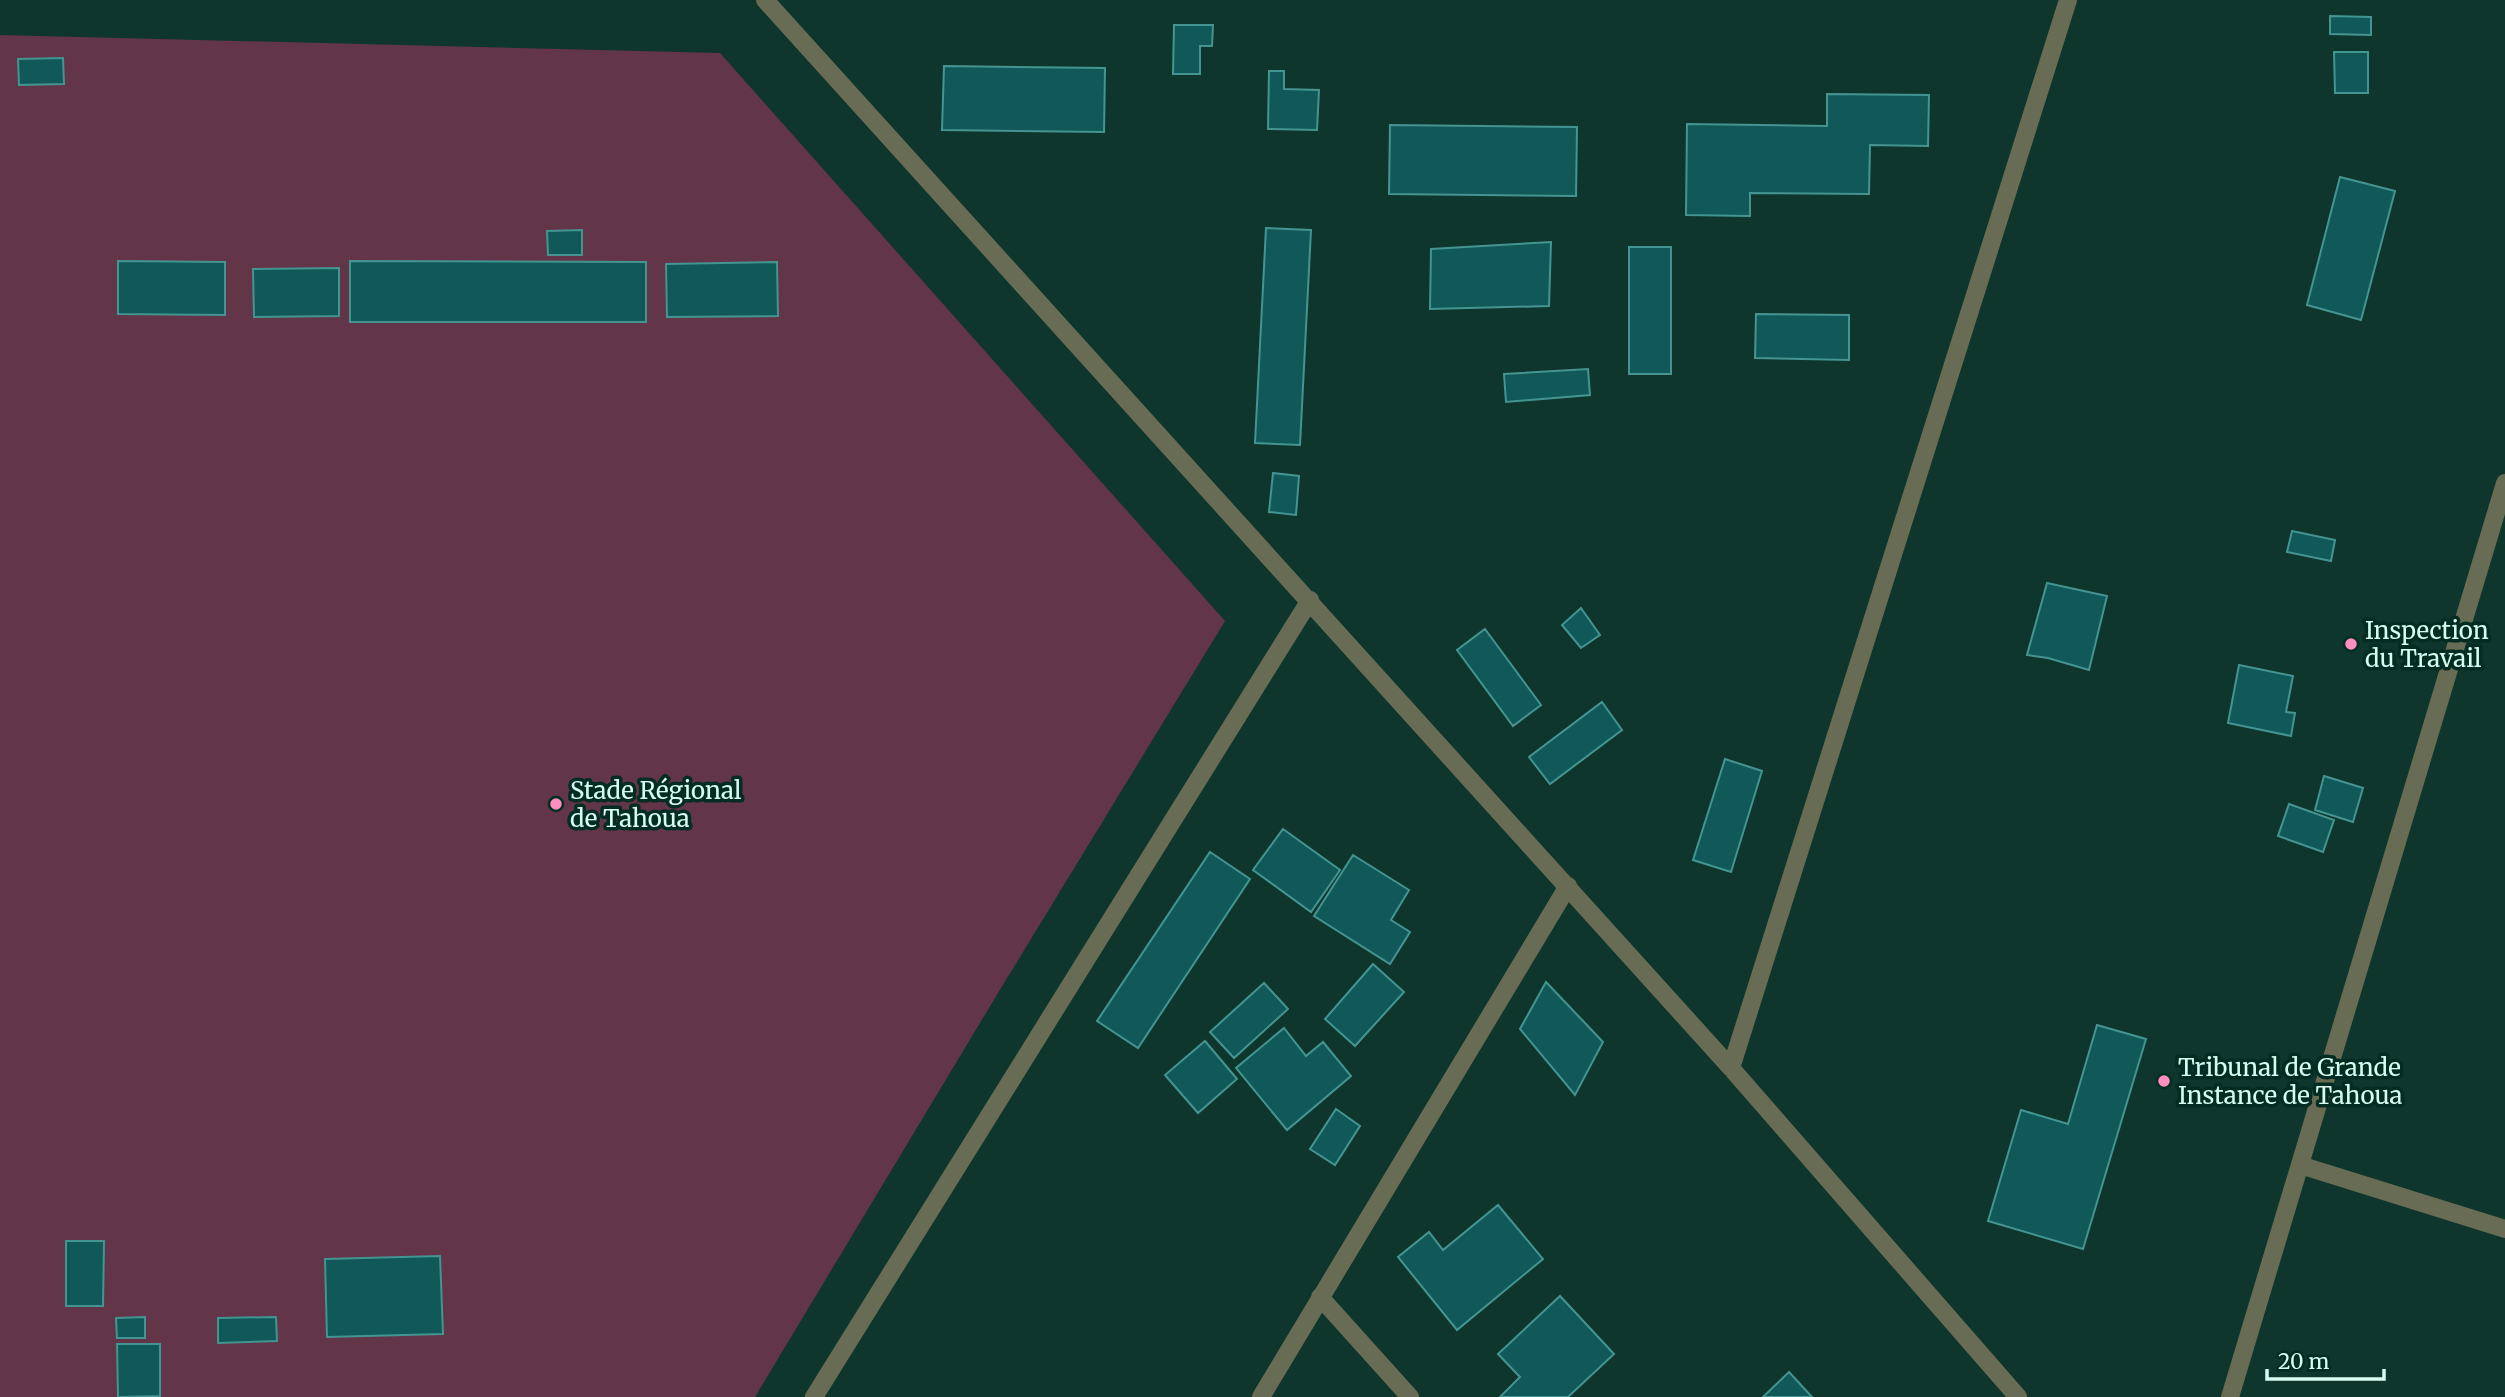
<svg xmlns="http://www.w3.org/2000/svg" width="2505" height="1397" font-family="Merriweather,serif">
	<rect width="100%" height="100%" fill="#0f362c"/>
	<path fill="#623549" d="M0,35l720,18 505,568 -224,367 -246,409h-755z"/>
	<path fill="#105958" stroke="#449492" stroke-width="2" d="M2330,16l41,1v18l-41,-1z
		M1174,25h39l-1,21h-12v28h-27z
		M2334,52h34v41h-33z
		M63,58l1,26 -45,1 -1,-26z
		M944,66l161,2 -1,64 -162,-2z
		M1269,71h15v18l35,1 -2,40 -49,-1z
		M1827,94l102,1 -1,51 -58,-1 -1,49 -119,-1v23l-64,-1 1,-91 140,2z
		M1390,125l187,2 -1,69 -187,-2z
		M2340,177l55,14 -34,129 -54,-15z
		M1266,228l45,2 -11,215 -45,-2z
		M582,230v25h-34l-1,-24z
		M1551,242l-2,64 -119,3 1,-60z
		M1629,247h42v127h-42z
		M118,261l107,1v53l-107,-1z
		M350,261l296,1v60h-296z
		M777,262l1,54 -111,1 -1,-53z
		M339,268v48l-85,1 -1,-48z
		M1756,314l93,1v45l-94,-2z
		M1588,369l2,26 -84,7 -2,-28z
		M1273,473l26,3 -3,39 -27,-3z
		M2292,531l43,9 -4,21 -44,-9z
		M2047,583l60,13 -18,74 -41,-12 -21,-3z
		M1581,608l19,27 -19,13 -19,-23z
		M1485,629l56,76 -28,21 -56,-76z
		M2239,665l54,11 -7,36 9,1 -4,23 -63,-13z
		M1602,702l20,28 -72,54 -21,-27z
		M1725,759l37,12 -31,101 -38,-12z
		M2324,776l39,12 -10,34 -38,-12z
		M2289,804l45,16 -11,32 -45,-16z
		M1283,829l57,41 -29,42 -58,-42z
		M1210,852l40,27 -112,169 -41,-27z
		M1353,855l56,35 -18,30 19,12 -20,32 -76,-48z
		M1373,964l31,28 -49,54 -30,-27z
		M1546,982l57,60 -28,53 -55,-66z
		M1264,983l24,26 -54,49 -24,-26z
		M2097,1025l49,14 -63,210 -95,-28 33,-111 47,14z
		M1284,1028l22,28 17,-14 28,34 -64,54 -51,-62z
		M1205,1041l32,38 -39,34 -33,-38z
		M1336,1109l24,17 -25,39 -25,-16z
		M1498,1205l45,54 -86,71 -59,-73 31,-25 14,18z
		M66,1241h38l-1,65h-37z
		M440,1256l3,78 -116,3 -2,-78z
		M1560,1296l54,58 -46,43h-68l20,-20 -22,-23z
		M145,1317v21h-28l-1,-20z
		M276,1317l1,24 -59,2v-25z
		M117,1344h43v52l-42,1z
		M1789,1372l23,25h-49z"/>
	<g fill="none" stroke-linecap="round" stroke-linejoin="round">
		<path stroke="#696c55" stroke-width="18" d="M765,0l966,1068 287,329
			M1731,1068l337,-1068
			M2300,1165l205,64
			M1320,1297l90,100
			M814,1397l496,-797
			M1261,1397l307,-511
			M2230,1397l275,-914"/>
	</g>
	<g fill="#fd8ebf" stroke="#032c22" stroke-width="2.5">
		<circle cx="2351" cy="644" r="7"/>
		<circle cx="556" cy="804" r="7"/>
		<circle cx="2164" cy="1081" r="7"/>
	</g>
	<g text-anchor="middle" dominant-baseline="central" stroke-width="7" stroke-linejoin="round" paint-order="stroke">
		<g font-size="24" fill="#d9fcf0" stroke="#032c22" text-anchor="start">
			<text x="2365" y="630">Inspection<tspan x="2365" dy="28">du Travail</tspan></text>
			<text x="570" y="790">Stade Régional<tspan x="570" dy="28">de Tahoua</tspan></text>
			<text x="2178" y="1067">Tribunal de Grande<tspan x="2178" dy="28">Instance de Tahoua</tspan></text>
		</g>
	</g>
	<path d="M2267 1369v10h117v-10" fill="none" stroke="#d9fcf0" stroke-width="3.5"/>
	<text x="2278" y="1369" font-size="21" fill="#d9fcf0" stroke="#032c22" stroke-width="5" paint-order="stroke">20 m</text>
</svg>
